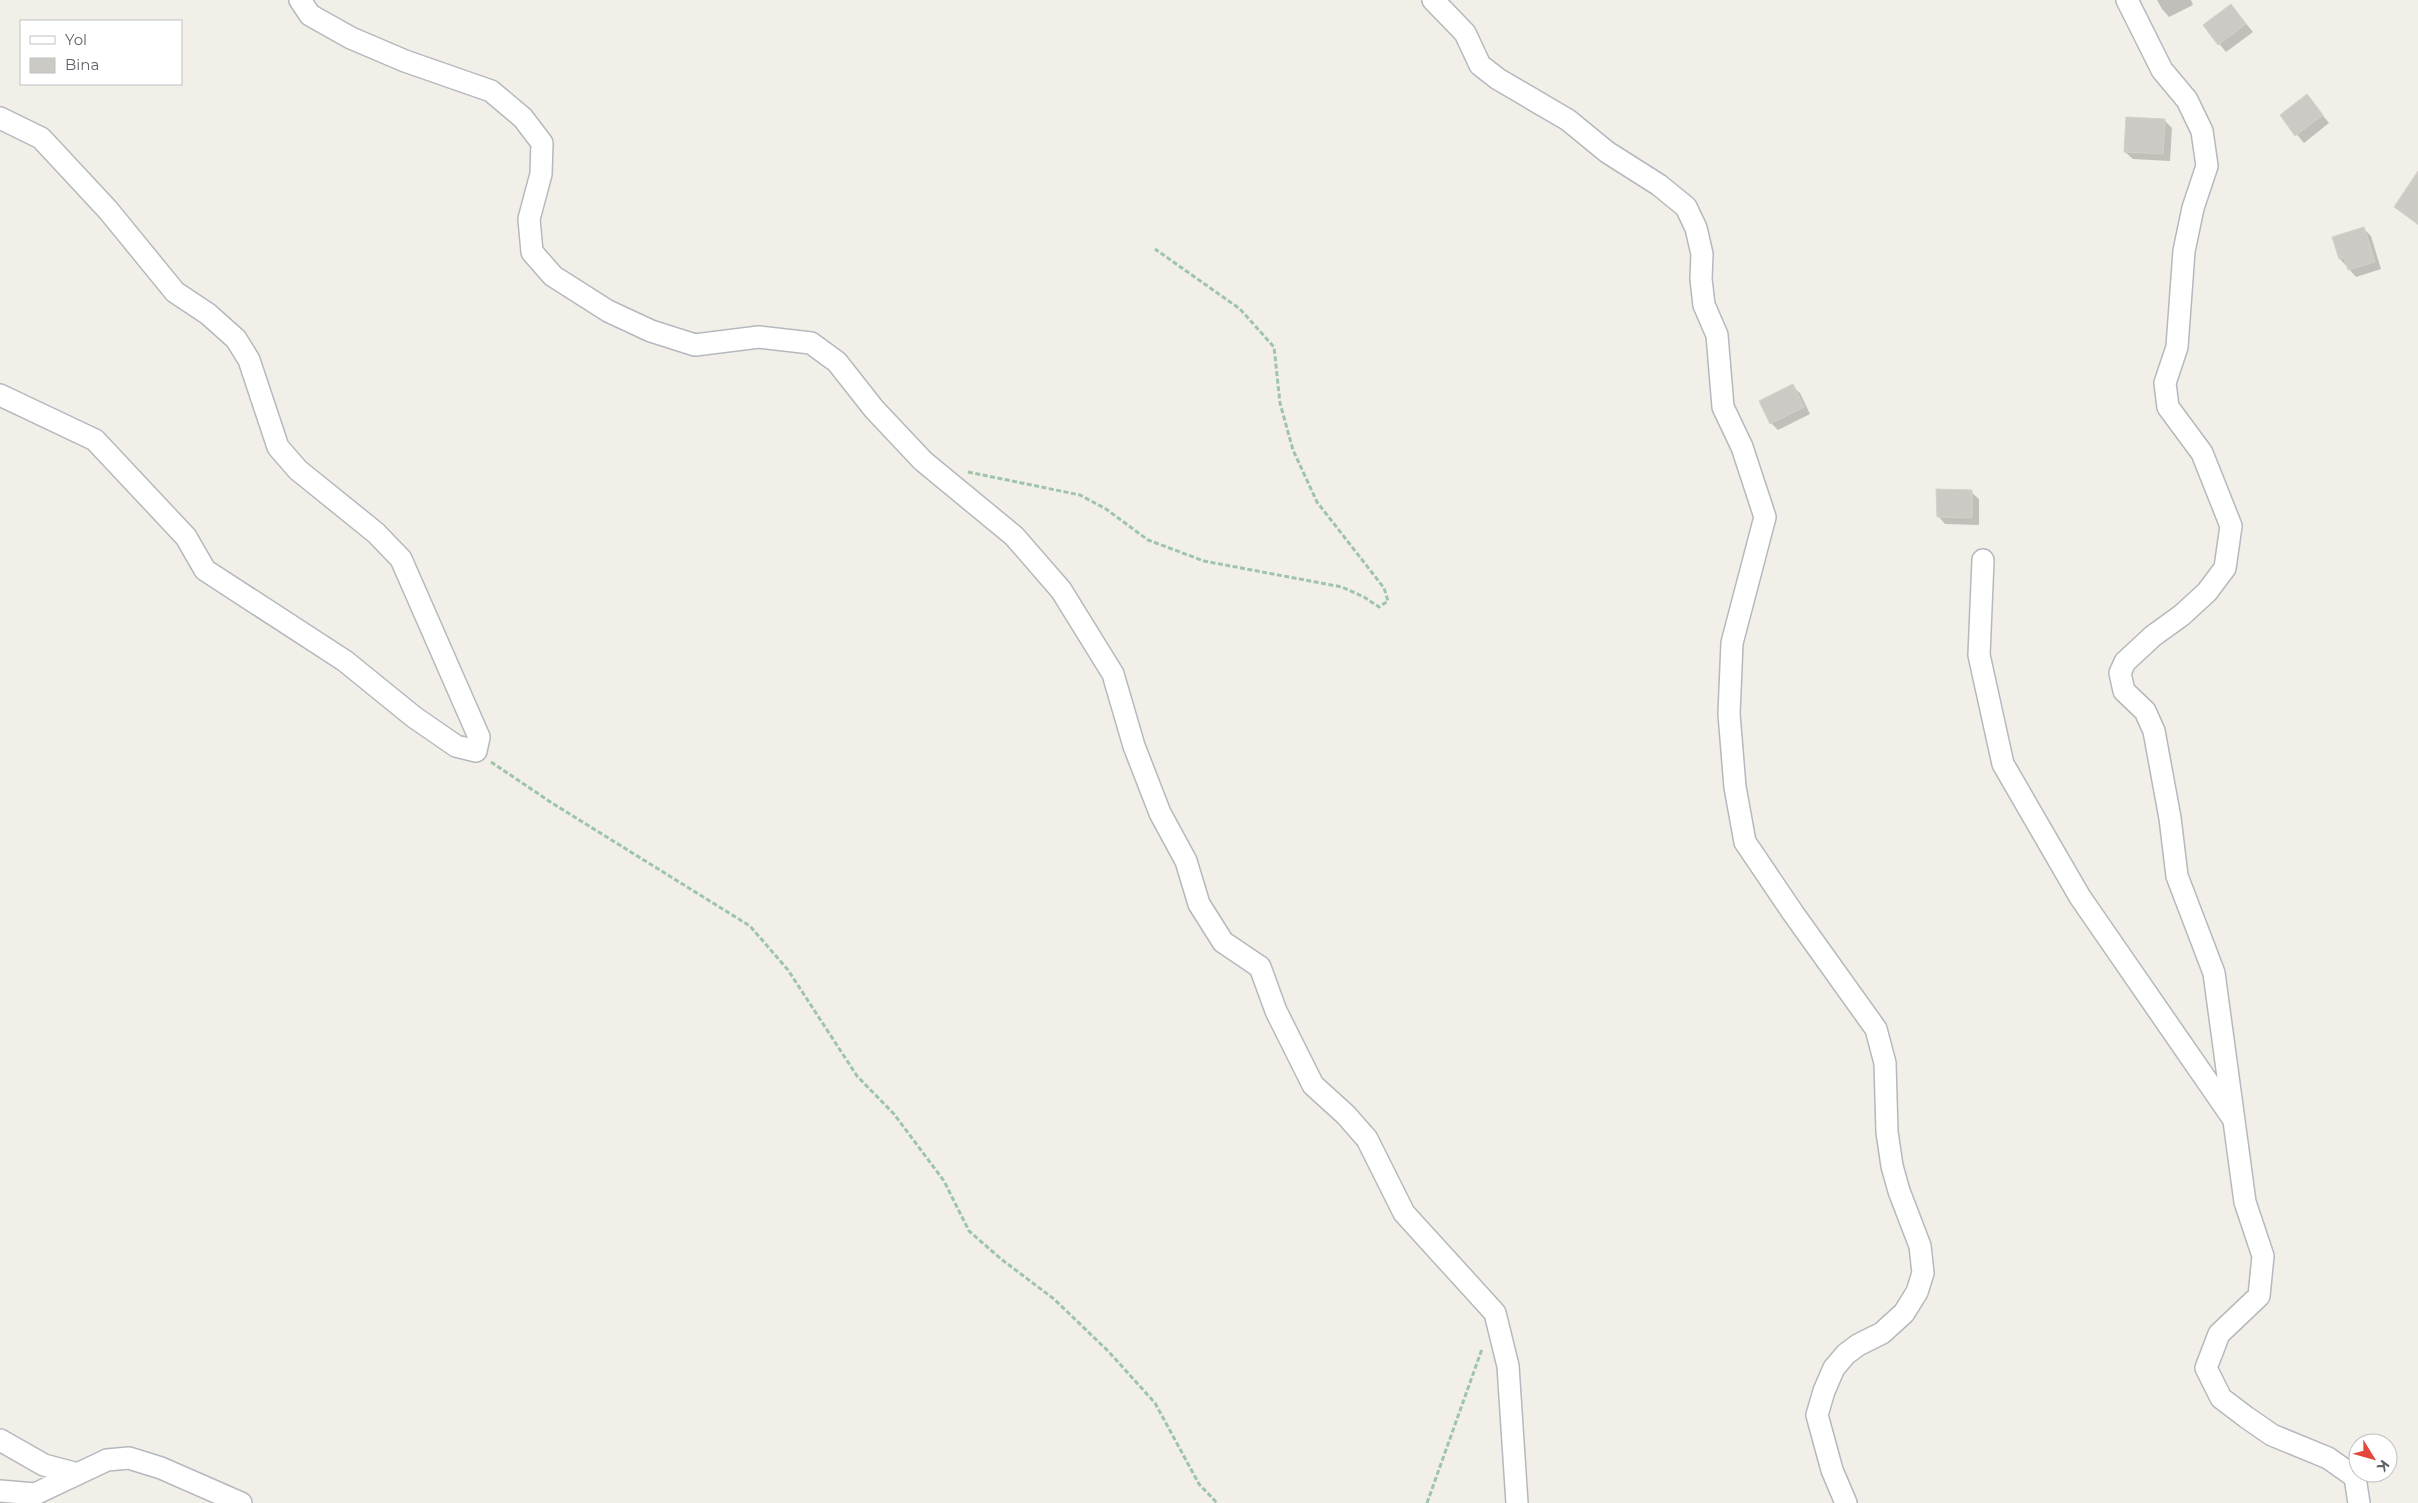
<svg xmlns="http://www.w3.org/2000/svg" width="2418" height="1503" font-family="Montserrat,sans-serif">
	<rect width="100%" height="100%" fill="#f1efe8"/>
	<path fill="#0003" d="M2157,0h34l2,5 -24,12 -7,-8z
		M2231,5l22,27 -27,20 -22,-27z
		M2307,96l22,27 -25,20 -23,-27z
		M2164,120l8,8 -2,33 -37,-2 -8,-7z
		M2418,180v45l-23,-18z
		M2363,228l8,8 10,33 -25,8 -16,-18z
		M1792,386l8,7 10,21 -32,16 -7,-7z
		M1971,492l8,7v26l-34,-1 -7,-8z"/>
	<path fill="#cccac5" stroke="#d5d1c6" d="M2231,4l15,20 -28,21 -15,-20z
		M2307,94l16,21 -28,21 -15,-21z
		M2126,117l39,2 -2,35 -39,-2z
		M2418,171v53l-24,-17z
		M2364,227l11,35 -27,8 -4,-12 -5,1 -7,-22z
		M1793,384l11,23 -34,17 -11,-23z
		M1936,489l36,1v28l-35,-1z"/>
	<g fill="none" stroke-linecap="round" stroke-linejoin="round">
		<defs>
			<path id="minor" d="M300,0l10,15 41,23 54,23 86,30 32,27 19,25 -1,31 -12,45 3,33 21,24 55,35 43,20 44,14 64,-8 52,6 26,19 37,47 49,52 91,75 47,54 52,84 21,72 26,67 26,48 13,43 24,38 37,25 16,44 37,74 33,30 21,24 37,74 91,100 13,53 9,137
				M1433,0l32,33 15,32 18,14 70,41 39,32 52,33 27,22 10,21 6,26 -1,25 3,26 13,30 6,72 19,40 23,70 -33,126 -3,71 6,73 10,55 48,71 83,116 9,34 2,69 5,34 7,25 21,55 3,27 -6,19 -13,21 -22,20 -24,12 -12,9 -12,14 -10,23 -7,24 15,55 14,33
				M2127,0l35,70 25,30 15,31 5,35 -14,42 -9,43 -7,96 -12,36 3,24 34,46 29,73 -6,42 -18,24 -25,23 -29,21 -28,26 -5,11 4,18 21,20 9,20 16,87 7,58 37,97 31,229 18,54 -4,40 -40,38 -13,34 15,30 25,19 26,18 56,23 27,19 4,26
				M0,118l41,20 67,72 67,82 33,22 28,25 13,21 29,87 20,23 78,63 25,26 78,178 -3,14 -20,-5 -42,-29 -69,-56 -140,-91 -19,-33 -91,-97 -95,-45
				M1983,560l-4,95 24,109 77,133 152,220
				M0,1440l44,25 34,9
				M0,1491l35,3 72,-34 22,-2 32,10 80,35"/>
		</defs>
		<use href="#minor" stroke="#b5b8bc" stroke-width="24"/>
		<path stroke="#9ec5aa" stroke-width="3" stroke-dasharray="5 2.5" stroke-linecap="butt" d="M968,472l112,23 26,14 42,31 56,21 138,26 22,10 15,10 9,-6 -4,-13 -67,-86 -24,-52 -13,-47 -6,-56 -34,-38 -85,-60
			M491,762l61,41 198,123 38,44 69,106 37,38 50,67 25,50 32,28 53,40 55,53 46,51 44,81 18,19
			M1427,1503l55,-154"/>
		<use href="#minor" stroke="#fff" stroke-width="21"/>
	</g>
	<rect x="20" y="20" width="162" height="65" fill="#ffffff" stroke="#bfc1c3"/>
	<rect x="30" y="36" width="25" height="8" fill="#ffffff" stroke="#bfc1c3"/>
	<text x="65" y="45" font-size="15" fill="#5f6368">Yol</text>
	<rect x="30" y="58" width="25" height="15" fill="#cccac5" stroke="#bfc1c3"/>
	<text x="65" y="70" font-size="15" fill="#5f6368">Bina</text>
	<g transform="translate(2373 1458) rotate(127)"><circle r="24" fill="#ffffff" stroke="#bfc1c3"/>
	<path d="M0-4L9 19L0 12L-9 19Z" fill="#e4483b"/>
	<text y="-8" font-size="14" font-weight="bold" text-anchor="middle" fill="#5f6368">K</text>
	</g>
</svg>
